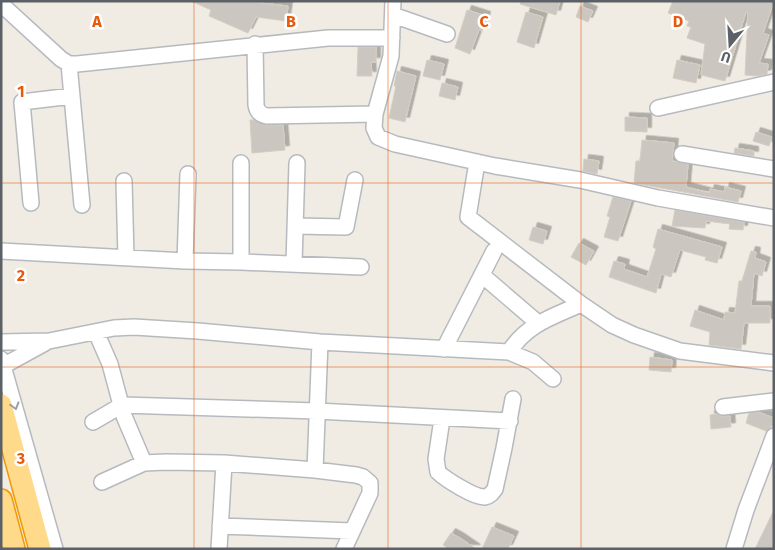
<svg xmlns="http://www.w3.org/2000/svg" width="775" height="550" font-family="'Fira Sans',sans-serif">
	<defs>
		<filter id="shadow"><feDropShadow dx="4.5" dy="-4.5" stdDeviation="0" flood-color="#0004"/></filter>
	</defs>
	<rect width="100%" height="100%" fill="#f0ece3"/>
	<path fill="#cbc7c0" stroke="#d5cdc1" filter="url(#shadow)" d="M191,1h71l-1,2 27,3 -2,15 -30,-4 -8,16 -39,-17 2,-6z
		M521,1h39l-4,14 -36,-11z
		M673,1h101l-11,32 6,2 -10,28 9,1 -1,10 -10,2 -12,-1 3,-62 -2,-1 -21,69 -24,-6 4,-31 -18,-6 4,-11 -4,-1 2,-5 -21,-8z
		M580,6l13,5 -5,11 -12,-5z
		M467,10l19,6 -4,15 -3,-1 -9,24 -15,-6z
		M526,12l17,5 -9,31 -17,-6z
		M358,47h18v15h-5l1,14h-15z
		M427,60l17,4 -4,16 -17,-4z
		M677,60l23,5 -4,18 -23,-5z
		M397,71l19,5 -11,46 -16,-4 7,-32h-2z
		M442,83l16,4 -3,13 -16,-4z
		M625,117l22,1v14l-22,-1z
		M250,120h4l11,5h18l2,25 -33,3z
		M756,132l16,5 -3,9 -16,-5z
		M642,140l32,3 -2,18 16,3 -2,23 23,6 1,-4 14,3 1,-5 16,4 -3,11 -104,-19 2,-22h4z
		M735,148l19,3v5l-20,-3z
		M584,159l15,2 -2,13 -14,-3z
		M613,197l18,4 -13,40 -14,-4 6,-20 -3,-1z
		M675,210l69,12 -1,8 -14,-1 1,-5 -24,-3 -1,7 -33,-2z
		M533,227l14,4 -4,13 -14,-4z
		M658,229l64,18 -5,16 -12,-3 1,-3 -26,-7 -9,27 -10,-3 -5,19 -47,-16 5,-16 11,3 -1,5 23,8 9,-28 -3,-2z
		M579,243l15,8 -8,14 -15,-8z
		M751,251l5,1 -1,6 11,4 -4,14 -8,-3 -3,33h19v17h-26l-3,26 -32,-4 1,-13 -20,-6 5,-16 29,10 1,-8 10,1 4,-32h3z
		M650,357l22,3 -1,12 -22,-2z
		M758,412l16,6 -4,10 -4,3 -20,-8 3,-10z
		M717,414l7,2h6l1,11 -20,2 -1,-14z
		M774,510v35l-2,4h-17z
		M492,527l22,9 -6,13h-26z
		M451,533l9,5 16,11h-27l-6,-4z"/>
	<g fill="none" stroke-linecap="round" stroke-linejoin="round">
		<defs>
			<path id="minor" d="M393,1l-2,55 -16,58 -1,14 4,9 17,7 100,22 85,14 78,18 116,20
				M1,4l60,55 8,5h8l251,-26h64
				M393,15l54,19
				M255,44l1,61c1,6 4,10 11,11l108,-2
				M69,64l13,141
				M658,108l116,-26
				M682,154l92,15
				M477,162l-9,55 113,87 31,21 22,10 46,16 94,12
				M241,163v99
				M124,181l2,77
				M31,203l-9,-101 50,-6
				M295,226l51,1 9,-47
				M1,251l184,10 56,1 120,5
				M185,261l3,-87
				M294,264l3,-101
				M482,275l56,48
				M96,332l14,32 14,52 20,47
				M1,342l48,-1 65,-13 20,-1 64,4 122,11 189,10 24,10 20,17
				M444,349l50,-98
				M509,352c18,-28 43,-35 72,-48
				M1,359l54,190
				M3,366l42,-23
				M723,407l51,-6
				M442,419l-6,40 2,13c7,7 37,26 47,25 5,-1 7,-4 10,-8l9,-41 9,-49
				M93,422l29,-17 195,6 193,10
				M315,470l5,-128
				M102,482l42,-19 22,-1 58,1 91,7 41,5 7,2 7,6v10l-26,56
				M220,526l132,5
				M219,549l5,-86
				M734,549l12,-39 28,-74"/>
			<path id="highway" d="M1,405l39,144
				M1,500l13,49"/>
		</defs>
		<use href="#minor" stroke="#b6babf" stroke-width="18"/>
		<use href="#highway" stroke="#f39800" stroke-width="24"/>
		<use href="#minor" stroke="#fff" stroke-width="15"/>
		<use href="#highway" stroke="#ffda8b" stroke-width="21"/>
	</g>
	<defs><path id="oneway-chevron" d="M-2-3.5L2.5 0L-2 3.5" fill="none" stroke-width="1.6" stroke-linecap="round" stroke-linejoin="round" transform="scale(1.25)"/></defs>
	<use stroke="#9da0a3" href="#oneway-chevron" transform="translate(15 406) rotate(74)"/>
	<path fill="none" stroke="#e8590c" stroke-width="1" stroke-opacity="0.55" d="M194,1v548M388,1v548M581,1v548M1,183h773M1,367h773"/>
	<g font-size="16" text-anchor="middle" font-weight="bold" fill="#e8590c" stroke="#fff" stroke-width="5" stroke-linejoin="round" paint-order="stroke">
		<text x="97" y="27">A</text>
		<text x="291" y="27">B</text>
		<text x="484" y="27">C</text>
		<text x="678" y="27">D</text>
		<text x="21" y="97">1</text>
		<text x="21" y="281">2</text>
		<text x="21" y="464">3</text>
	</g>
	<rect width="775" height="550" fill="none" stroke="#5b6166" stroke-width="5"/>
	<g transform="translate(730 45) rotate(198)" stroke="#ffffff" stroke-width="4" paint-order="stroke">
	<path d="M0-4L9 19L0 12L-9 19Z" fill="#5b6166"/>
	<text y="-8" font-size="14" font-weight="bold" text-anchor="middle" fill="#5b6166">U</text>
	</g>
</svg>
